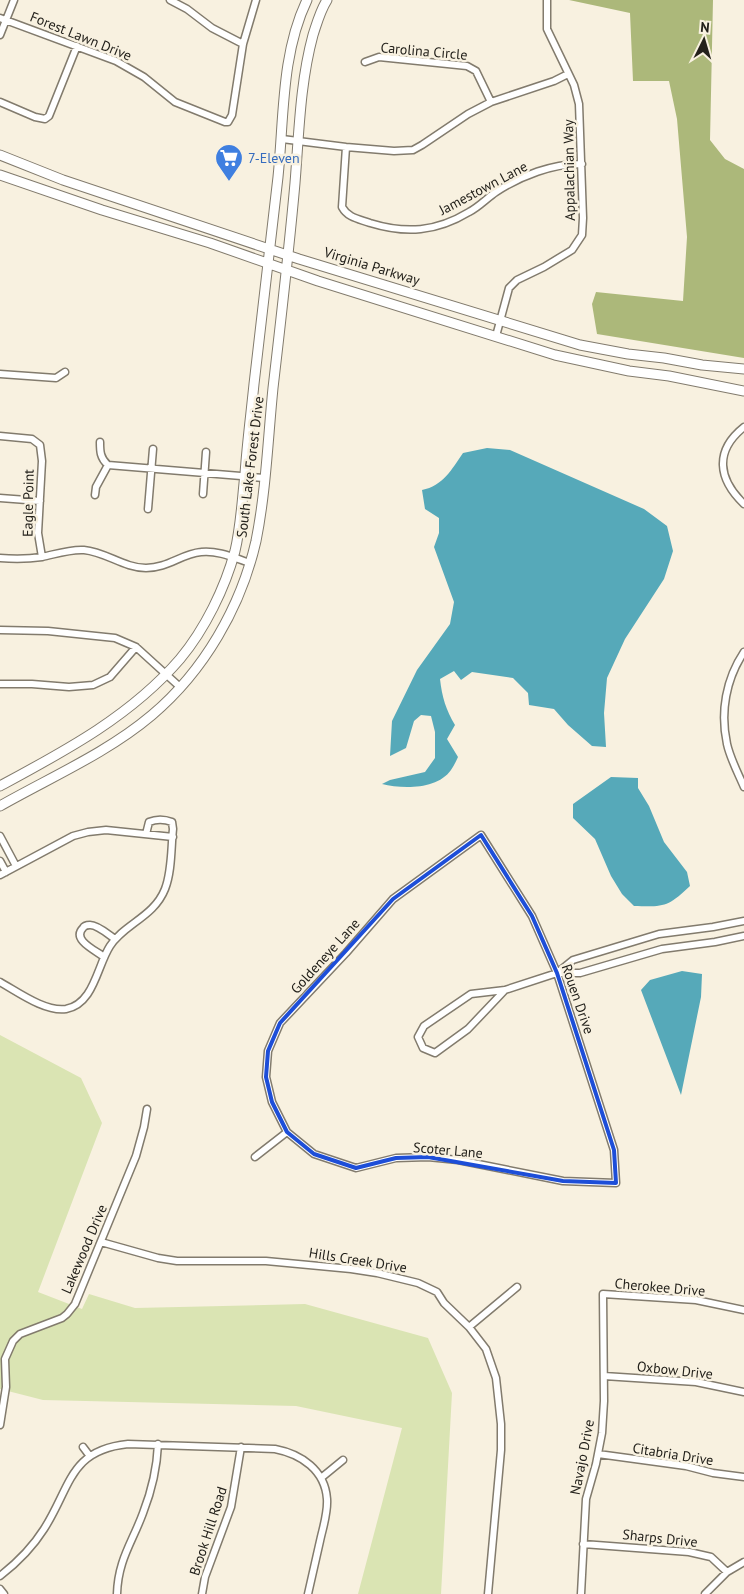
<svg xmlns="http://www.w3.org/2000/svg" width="744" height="1594" font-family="'PT Sans',sans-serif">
	<rect width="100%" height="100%" fill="#f8f1e0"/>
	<path fill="#dae4b3" d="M0,1035l81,43 21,45 -64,169 44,17 7,-15 46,14 170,-4 123,34 24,55 -11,201h-83l44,-166 -106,-22 -253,-6 -43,-11z"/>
	<path fill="#acb87a" d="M569,0h144l-3,140 15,19 19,10v189l-147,-24 -5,-30 4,-12 87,9 4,-64 -10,-118 -8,-38h-36l-3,-68z"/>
	<path fill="#56a9b9" d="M487,448l23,2 134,59 23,17 6,25 -9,28 -39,60 -18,39 -3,35 2,34 -14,-1 -24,-21 -14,-16 -25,-4 -1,-12 -15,-15 -41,-6 -11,8 -7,-9 -14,8c2,18 6,31 15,46l-8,14 11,18c-2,4 -4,9 -7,13 -14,20 -49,19 -69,14l8,-4 35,-8 10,-14v-26l-4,-16 -10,-1 -7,6 -8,27 -16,8 2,-35 25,-51 33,-46 4,-22 -20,-55 5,-14v-15l-14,-9 -3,-19c21,-4 30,-21 41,-37z
		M611,777l27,1v10l11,18 15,36 23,30 3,14c-22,21 -26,21 -56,20l-12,-12 -11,-18 -16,-37 -22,-21v-14z
		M682,971l20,3 -1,23 -20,98 -40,-105 9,-10z"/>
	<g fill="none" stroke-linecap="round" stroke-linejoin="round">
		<defs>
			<path id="minor" d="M170,0l17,9 25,19 31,16
				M0,18l116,43 28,16 31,25 50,20h3l4,-7 11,-71 13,-44
				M0,35l14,-35
				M365,62l14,-5 88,9 9,5 15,31
				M0,102l35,15 10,2 4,-3 28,-70
				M282,139l64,8 48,4 19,-1 9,-5 46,-31 23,-12 63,-21 14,-7
				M346,147l-4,60c6,11 17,12 28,16 36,11 66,9 99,-11 10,-5 18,-14 27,-20 24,-16 58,-29 86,-28
				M496,336l13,-48 8,-8 27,-13 28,-17 10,-15 1,-17 -4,-114 -5,-19 -27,-56v-29
				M0,374l56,4 9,-6
				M744,427c-30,24 -26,52 0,77
				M0,436l32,3 8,6 2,16 -4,72 4,24
				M100,442c0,9 0,16 8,23
				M203,494l3,-42
				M95,495l1,-8 12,-22 156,13
				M0,498l40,3
				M148,509l5,-60
				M0,558c14,1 28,1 42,-1 14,-3 28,-8 42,-7 22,2 40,18 62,18 22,0 35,-14 55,-16 16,-2 34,6 49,11
				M0,630l48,1 67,7 21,9 44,40
				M744,652c-18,27 -24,60 -17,92 3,14 11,29 17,43
				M0,684h32l37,3 24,-2 17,-8 26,-30
				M481,835l51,81 25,57 57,177 2,33 -53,-2 -105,-21 -30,-3 -32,1 -40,10 -42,-14 -27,-22 -15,-30 -6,-25 2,-26 12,-28 66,-70 47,-54z
				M0,836l16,30
				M0,861l6,11
				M0,875l73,-39 15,-4 18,-2 67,7
				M104,957c-7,-6 -33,-17 -21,-29 1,-2 4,-3 7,-3 8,0 19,10 25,14
				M557,973l16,-13 86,-26 54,-7 31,-6
				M0,982c18,10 45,30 66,27 28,-5 31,-43 44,-63 14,-22 44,-29 55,-57 7,-18 6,-41 8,-60l-1,-7c-8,-3 -16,-3 -23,0l-3,12
				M505,990l-34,4 -47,32 -6,11 5,11 12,5 33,-24 37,-39 52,-17h23l82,-24 53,-7 29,-6
				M255,1157l32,-25
				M101,1242l57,16 19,3h89l85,8 26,4 41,10 19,9 7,11 25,24 17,22 10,29 5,46v26l-13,144
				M469,1327l48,-40
				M604,1376l92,6 48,10
				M0,1425l6,-38 -1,-28 8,-18 7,-7 42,-16 5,-4 8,-10 61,-148 8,-29 3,-18
				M83,1447l6,8
				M598,1454l88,12 27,7 31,4
				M321,1478l22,-18
				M583,1544l106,8 22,5 16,15
				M0,1576c18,-14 32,-28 44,-47 27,-42 25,-79 84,-85l147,5c26,5 50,21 52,50 1,14 -4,28 -7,42 -4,17 -8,35 -12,53
				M0,1589l4,5
				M117,1594c1,-34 15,-51 26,-81 9,-23 14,-45 15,-69
				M202,1594l3,-17 26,-70 10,-60
				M581,1594l5,-95 10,-35 6,-31 2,-32 -1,-107 93,6 48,10
				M705,1594l22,-22 17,-10"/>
			<path id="secondary" d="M0,155l63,25 236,79 281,86 48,9 36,4 38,7 42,4
				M0,175l102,35 108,33 108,38 237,74 74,16 40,5 75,15
				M0,786c65,-35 131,-70 180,-127 25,-30 45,-71 55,-108 6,-25 7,-51 10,-77 2,-30 6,-60 9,-90 8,-69 16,-138 24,-207 6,-58 3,-123 29,-177
				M0,806c51,-29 107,-53 152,-91 52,-44 89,-108 104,-174 10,-50 12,-103 17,-153 8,-69 16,-137 22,-205 4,-50 5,-100 18,-148 4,-12 7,-24 14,-35"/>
		</defs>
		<use href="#minor" stroke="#827b6d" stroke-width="9"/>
		<use href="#secondary" stroke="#827b6d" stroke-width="11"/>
		<use href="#minor" stroke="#fff" stroke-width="6"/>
		<use href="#secondary" stroke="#fff" stroke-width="9"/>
	</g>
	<path fill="none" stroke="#1d4ed8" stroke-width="4" stroke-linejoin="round" d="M481,835l51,81 25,57 57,177 2,33 -53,-2 -135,-24 -32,1 -40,10 -42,-14 -27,-22 -15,-30 -6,-25 2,-26 12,-28 113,-124z"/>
	<defs>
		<symbol id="supermarket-pin" viewBox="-11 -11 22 30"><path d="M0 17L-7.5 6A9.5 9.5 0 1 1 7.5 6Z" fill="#3f7fe0" stroke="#f8f1e0"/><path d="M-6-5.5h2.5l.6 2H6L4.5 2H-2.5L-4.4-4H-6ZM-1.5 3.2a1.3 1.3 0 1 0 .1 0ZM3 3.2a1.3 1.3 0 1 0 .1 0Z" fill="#fff"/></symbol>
	</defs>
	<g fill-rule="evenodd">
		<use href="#supermarket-pin" x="213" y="142" width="32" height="43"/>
	</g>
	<g text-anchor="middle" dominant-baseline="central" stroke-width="5" stroke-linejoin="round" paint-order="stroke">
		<g font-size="14" fill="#23211b" stroke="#f8f1e0">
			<text transform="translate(81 36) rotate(22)">Forest Lawn Drive</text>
			<text transform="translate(424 51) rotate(5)">Carolina Circle</text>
			<text transform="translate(569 170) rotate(-91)">Appalachian Way</text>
			<text transform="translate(483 188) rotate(-28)">Jamestown Lane</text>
			<text transform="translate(372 266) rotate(17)">Virginia Parkway</text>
			<text transform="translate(250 467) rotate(-83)">South Lake Forest Drive</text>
			<text transform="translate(28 503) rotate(-89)">Eagle Point</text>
			<text transform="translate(325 956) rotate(-48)">Goldeneye Lane</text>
			<text transform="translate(578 999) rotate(71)">Rouen Drive</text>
			<text transform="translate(448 1150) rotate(5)">Scoter Lane</text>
			<text transform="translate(84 1249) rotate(-67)">Lakewood Drive</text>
			<text transform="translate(358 1260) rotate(9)">Hills Creek Drive</text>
			<text transform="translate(660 1287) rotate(5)">Cherokee Drive</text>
			<text transform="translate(675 1370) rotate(6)">Oxbow Drive</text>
			<text transform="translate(673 1454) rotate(9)">Citabria Drive</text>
			<text transform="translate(582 1457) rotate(-79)">Navajo Drive</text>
			<text transform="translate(208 1531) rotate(-72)">Brook Hill Road</text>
			<text transform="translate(660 1538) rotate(6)">Sharps Drive</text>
		</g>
		<g font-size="14" fill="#366cbe" stroke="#f8f1e0" text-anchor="start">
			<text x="248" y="158">7-Eleven</text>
		</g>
	</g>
	<g transform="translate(704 40) rotate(5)" stroke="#f8f1e0" stroke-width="4" paint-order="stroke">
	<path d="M0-4L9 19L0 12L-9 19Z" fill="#23211b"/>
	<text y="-8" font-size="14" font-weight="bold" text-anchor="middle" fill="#23211b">N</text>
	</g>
</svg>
